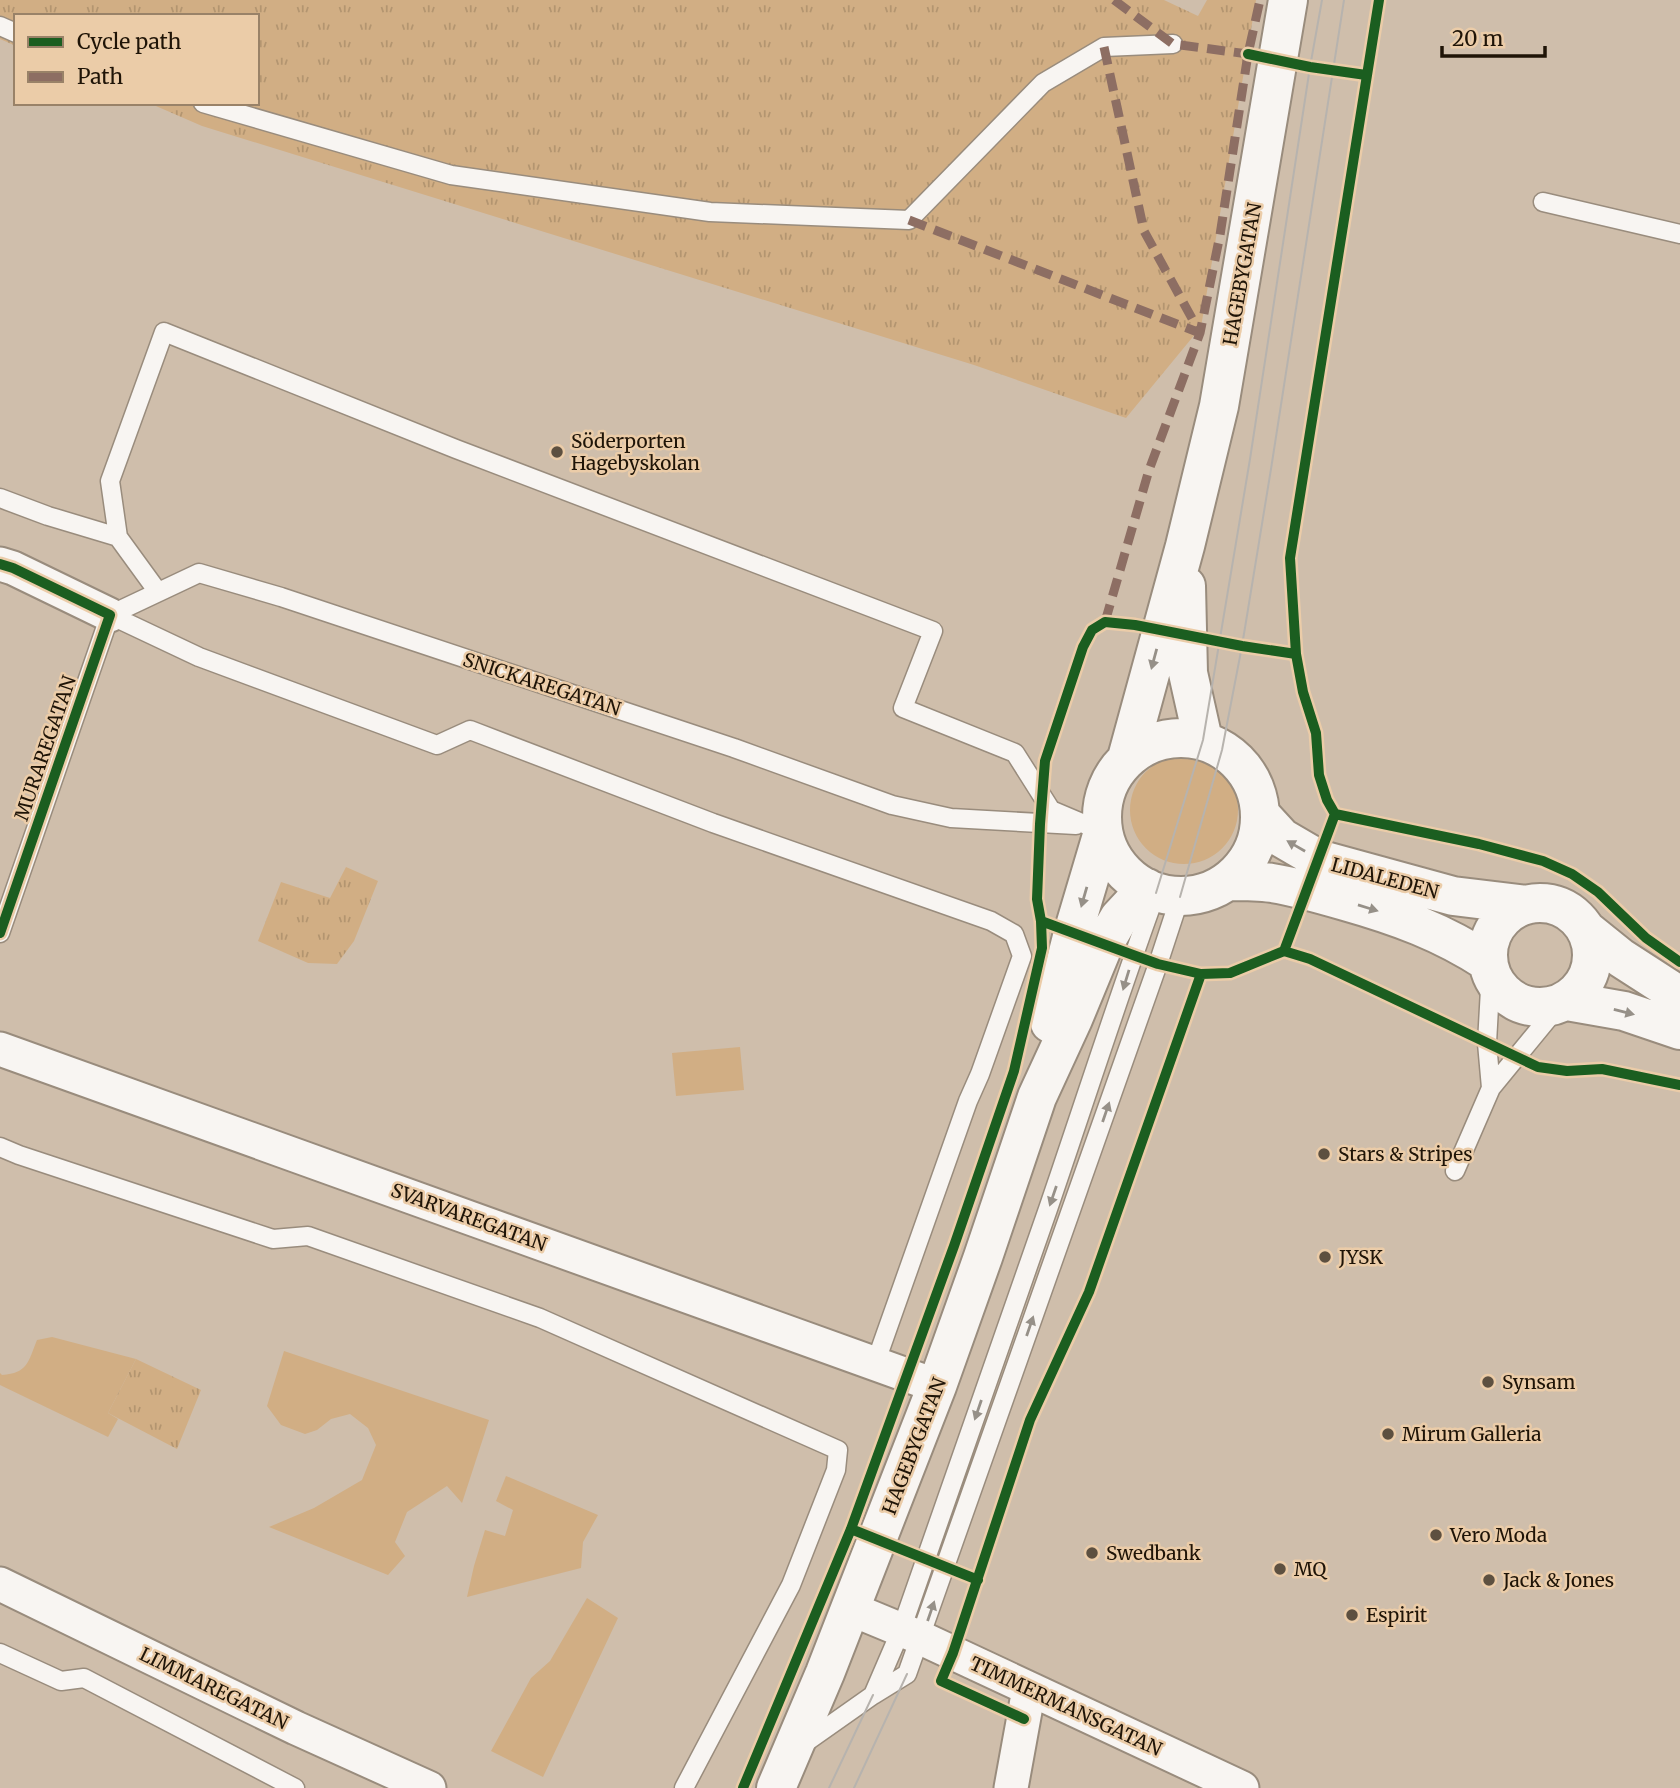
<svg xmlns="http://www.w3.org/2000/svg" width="1680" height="1788" font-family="Merriweather,serif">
	<defs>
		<pattern id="park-tufts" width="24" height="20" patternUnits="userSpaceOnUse" patternTransform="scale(1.75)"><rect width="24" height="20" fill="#d1ae84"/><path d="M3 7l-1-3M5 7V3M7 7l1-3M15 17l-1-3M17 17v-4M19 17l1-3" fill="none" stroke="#b39570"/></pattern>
	</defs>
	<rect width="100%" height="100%" fill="#cfbeab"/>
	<path fill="#d1ae84" d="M1130 810a54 54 0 1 1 108 0a54 54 0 1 1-108 0Z
		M740,1047l4,43 -68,6 -4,-43z
		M52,1337l84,22 -28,54 10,6 -10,18 -108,-52v-12l2,2c26,-2 26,-13 35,-35z
		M284,1351l205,69 -27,83 -15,-17 -40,26 -12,30 10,14 -17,19 -119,-48 45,-19 48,-28 14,-35 -8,-17 -18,-14 -19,5 -14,11 -12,4 -24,-9 -14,-19z
		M506,1476l92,39 -15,27 -2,26 -114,29 7,-31 11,-36 20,6 8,-26 -17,-9z
		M587,1598l31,20 -75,159 -52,-26 40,-73 19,-17z"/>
	<path fill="url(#park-tufts)" d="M0,0h1164l34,16 9,-16h49l-55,327 -75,91 -152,-53 -772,-239 -53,-23h108v-87h-241v30l-16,-7z
		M346,867l32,14 -24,60 -17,23 -29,-1 -50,-22 23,-59 49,16z
		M136,1359l65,31 -24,59 -69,-36z"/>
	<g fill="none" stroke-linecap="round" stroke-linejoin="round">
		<defs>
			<path id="lane" d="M0,26l16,7
				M203,103l248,72 259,37 199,8 134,-137 61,-36 69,-3
				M1543,202l137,32
				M0,498l48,18 70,21 40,55
				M118,537l-8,-56 54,-149 292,117 477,182 -30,77 112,45 36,57 52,22
				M110,615l89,42 238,88 33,-15 243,93 278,98 23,13 8,22 -42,118 -12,27 -93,263
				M110,615l89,-42 82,24 453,151 158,57 59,13 125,7
				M0,933l110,-318
				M1491,1088l-4,-45 4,-72
				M0,1147l19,8 254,84 35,-3 232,82 298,132 -2,20 -45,115 -107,203
				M1455,1171l36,-83 69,-84
				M0,1653l61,28 23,-3 211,110
				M873,1695l28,-65c49,-140 99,-280 147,-421 36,-105 70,-212 108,-316
				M802,1745l71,-50 34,-21 251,-710 22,-67"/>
			<path id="street" d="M0,564l13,4 97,47
				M0,1049l937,337
				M0,1584l296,144 133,60
				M851,1609l70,29 321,150
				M1011,1788l18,-99"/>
			<path id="secondary" d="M1186,586l2,87 15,67
				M1102 817a79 79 0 1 1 158 0a79 79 0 1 1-158 0Z
				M1127,758l58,-212 34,-140 69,-406
				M1260,814l22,24 36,21 135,37 73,9
				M1229,881c14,0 29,0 43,2 25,4 49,11 73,18 53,15 97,31 143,61
				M1488 955a52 52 0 1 1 104 0a52 52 0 1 1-104 0Z
				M1585,929l36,29 59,38
				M1567,1001l57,10 56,19
				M1050,1023l23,-90 30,-101
				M776,1788l49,-115 112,-287 46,-129 54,-160 36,-78 31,-75 15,-26 28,-30"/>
		</defs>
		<use href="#lane" stroke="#998c7d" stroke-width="21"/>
		<use href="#street" stroke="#998c7d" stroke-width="37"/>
		<use href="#secondary" stroke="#998c7d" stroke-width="42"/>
		<use href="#lane" stroke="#f8f5f2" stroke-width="18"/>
		<use href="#street" stroke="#f8f5f2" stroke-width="33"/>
		<use href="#secondary" stroke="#f8f5f2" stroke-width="38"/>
		<path stroke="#b7b3ae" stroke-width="2" d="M1156,893l47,-153 47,-281 60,-392 12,-67
			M1180,897l42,-147 20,-104 29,-177 73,-469
			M829,1788l44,-93
			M854,1788l53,-114"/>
		<path stroke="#8d6e63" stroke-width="9" stroke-dasharray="18 9" stroke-linecap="butt" d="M1114,0l59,44 75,10
			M1104,47l40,184 56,102
			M909,220l291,113
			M1105,622l44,-152 51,-137 20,-98 28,-181 12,-54"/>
		<defs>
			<path id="cycleway" d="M1379,0l-89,558 6,96 7,38 13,41 3,42 8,25 8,14 144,30 64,17 29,13 26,18 48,46 34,24
				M1248,54l62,13 56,8
				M0,564l13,4 97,47 -110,318
				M1041,921l92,34 25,9 43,10 29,-1 54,-22 26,8 228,108 29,4 35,-2 78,16
				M1284,951l51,-137
				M851,1529l127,51
				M1024,1719l-83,-38 12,-28 77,-233 59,-128 112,-318
				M743,1788l108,-259 103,-283 60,-175 28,-123 -1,-27 -4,-22 3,-75 5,-63 38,-114 9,-17 13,-8 30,3 107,21 54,8"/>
		</defs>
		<use href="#cycleway" stroke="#ebcca8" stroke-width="15"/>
		<use href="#cycleway" stroke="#1b5e20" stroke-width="10"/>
	</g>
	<defs><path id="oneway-solid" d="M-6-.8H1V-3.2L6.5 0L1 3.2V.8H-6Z" transform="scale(1.75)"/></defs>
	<g fill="#969088">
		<use href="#oneway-solid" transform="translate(1154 659) rotate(105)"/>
		<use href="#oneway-solid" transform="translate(1296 846) rotate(-150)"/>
		<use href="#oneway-solid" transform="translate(1084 897) rotate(106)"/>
		<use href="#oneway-solid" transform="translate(1368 908) rotate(17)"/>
		<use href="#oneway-solid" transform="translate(1126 980) rotate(107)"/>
		<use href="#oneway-solid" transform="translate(1624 1012) rotate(14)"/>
		<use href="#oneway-solid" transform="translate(1106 1112) rotate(-71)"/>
		<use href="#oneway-solid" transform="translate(1053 1196) rotate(109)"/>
		<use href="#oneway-solid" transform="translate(1030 1326) rotate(-71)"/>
		<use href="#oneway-solid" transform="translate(978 1410) rotate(109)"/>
		<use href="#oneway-solid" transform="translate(931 1611) rotate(-71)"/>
	</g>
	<g fill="#5d5040" stroke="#ebcca8" stroke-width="2.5">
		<circle cx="557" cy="452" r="7"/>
		<circle cx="1324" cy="1154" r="7"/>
		<circle cx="1325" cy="1257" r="7"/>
		<circle cx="1488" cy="1382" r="7"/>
		<circle cx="1388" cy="1434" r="7"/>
		<circle cx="1436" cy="1535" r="7"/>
		<circle cx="1092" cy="1553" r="7"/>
		<circle cx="1280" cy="1569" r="7"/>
		<circle cx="1489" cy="1580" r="7"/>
		<circle cx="1352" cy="1615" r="7"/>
	</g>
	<g text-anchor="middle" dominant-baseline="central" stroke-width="5" stroke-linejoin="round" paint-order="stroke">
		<g font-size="19" fill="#1f1407" stroke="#ebcca8">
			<text transform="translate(1242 274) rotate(-80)">HAGEBYGATAN</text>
			<text transform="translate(542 684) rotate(18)">SNICKAREGATAN</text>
			<text transform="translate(45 748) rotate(-71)">MURAREGATAN</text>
			<text transform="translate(1385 878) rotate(15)">LIDALEDEN</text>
			<text transform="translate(469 1217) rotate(20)">SVARVAREGATAN</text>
			<text transform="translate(914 1446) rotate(-69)">HAGEBYGATAN</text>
			<text transform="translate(214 1688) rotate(26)">LIMMAREGATAN</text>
			<text transform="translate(1066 1706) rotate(25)">TIMMERMANSGATAN</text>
		</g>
		<g font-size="19" fill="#1f1407" stroke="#ebcca8" text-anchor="start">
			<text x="571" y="441">Söderporten<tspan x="571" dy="22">Hagebyskolan</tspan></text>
			<text x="1338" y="1154">Stars &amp; Stripes</text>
			<text x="1339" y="1257">JYSK</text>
			<text x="1502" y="1382">Synsam</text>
			<text x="1402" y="1434">Mirum Galleria</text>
			<text x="1450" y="1535">Vero Moda</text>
			<text x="1106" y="1553">Swedbank</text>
			<text x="1294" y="1569">MQ</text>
			<text x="1503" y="1580">Jack &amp; Jones</text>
			<text x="1366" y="1615">Espirit</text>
		</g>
	</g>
	<rect x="14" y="14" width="245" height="91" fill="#ebcca8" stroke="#998268" stroke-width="2"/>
	<rect x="28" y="37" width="35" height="10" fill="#1b5e20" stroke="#998268" stroke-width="2"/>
	<text x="77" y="49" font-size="21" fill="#1f1407">Cycle path</text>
	<rect x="28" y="72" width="35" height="10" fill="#8d6e63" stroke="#998268" stroke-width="2"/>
	<text x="77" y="84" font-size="21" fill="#1f1407">Path</text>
	<path d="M1442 46v10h103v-10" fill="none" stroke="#1f1407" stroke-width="3.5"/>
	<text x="1452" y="46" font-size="21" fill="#1f1407" stroke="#ebcca8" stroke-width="5" paint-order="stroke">20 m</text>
</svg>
